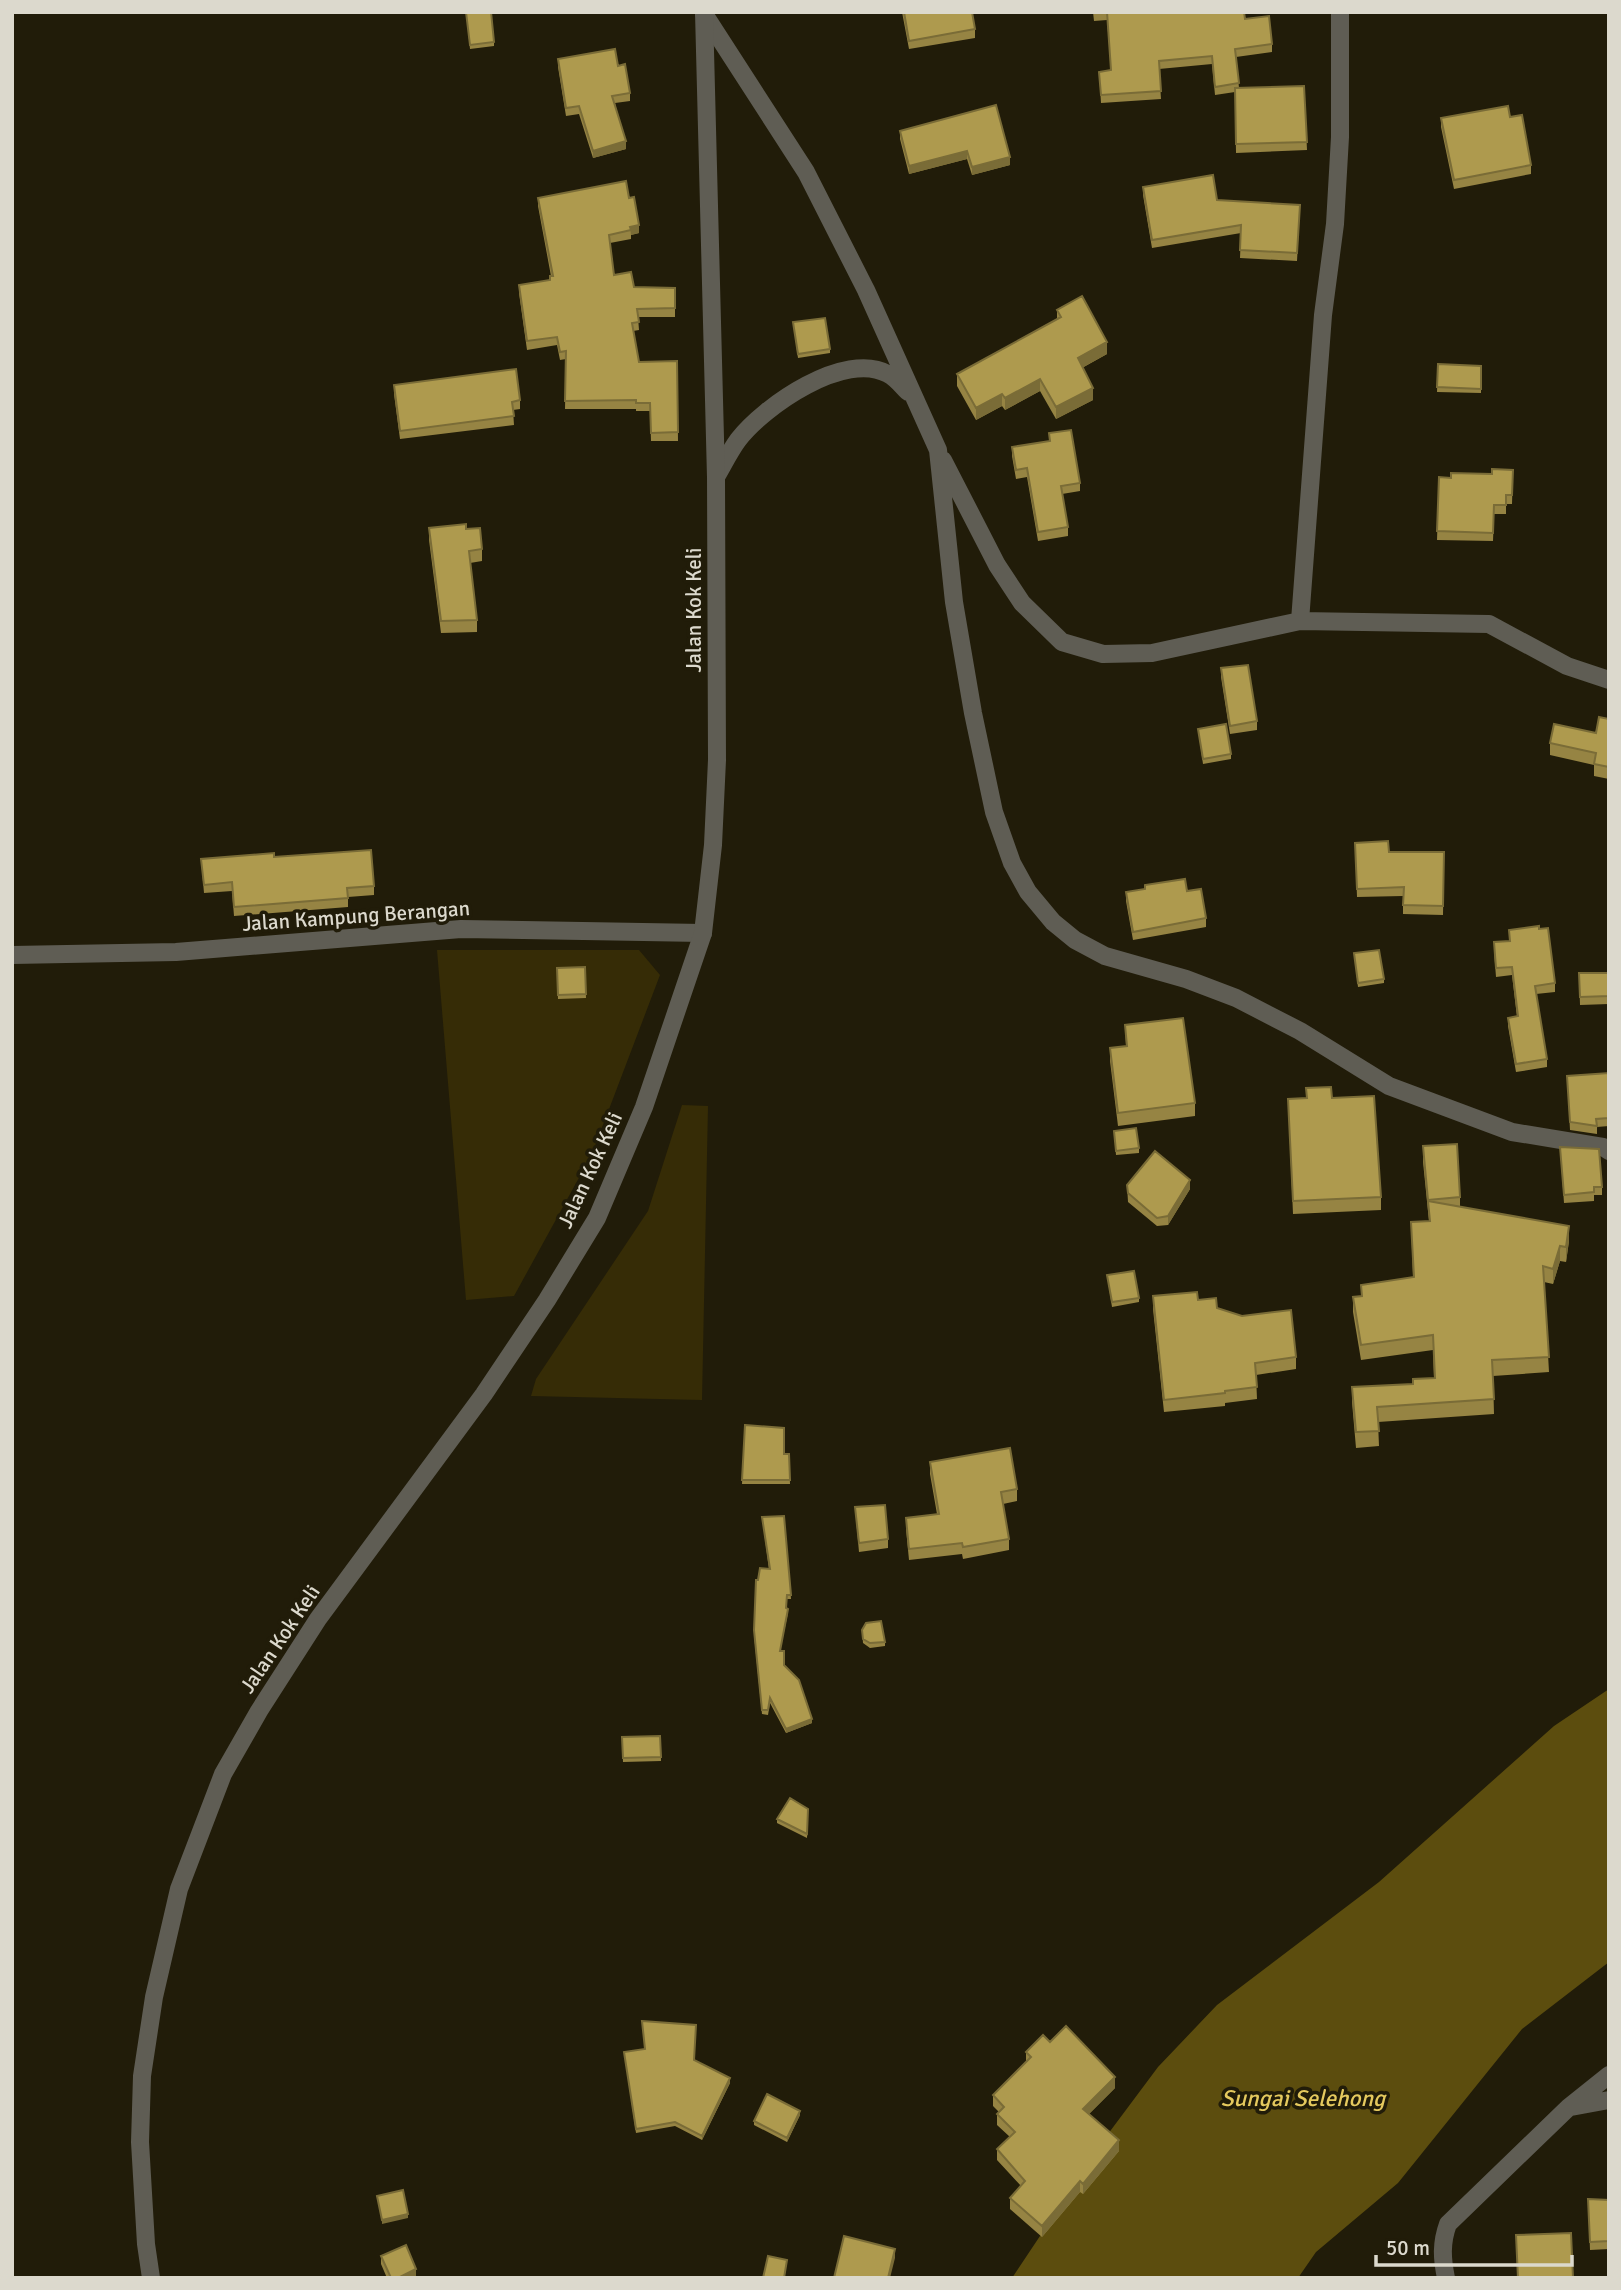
<svg xmlns="http://www.w3.org/2000/svg" width="1621" height="2290" font-family="Signika,sans-serif">
	<rect width="100%" height="100%" fill="#211c09"/>
	<path fill="#362c06" d="M437,950h202l21,25 -68,179 -78,142 -48,4z
		M682,1105l26,1 -6,294 -171,-4 5,-17 112,-168z"/>
	<path fill="#5c4d0e" d="M1609,1689v273l-87,67 -124,154 -82,69 -18,26h-286l96,-144 50,-67 59,-62 162,-123 175,-156z"/>
	<g fill="none" stroke-linecap="round" stroke-linejoin="round">
		<path stroke="#5f5d54" stroke-width="18" d="M704,14l102,158 60,118 72,160 16,152 19,111 21,99 18,51 16,29 25,30 22,18 30,16 81,23 50,19 64,33 89,55 123,46 91,15 6,4
			M943,460l54,105 25,38 40,39 41,12 49,-1 148,-32 189,3 78,42 42,14
			M716,477c7,-12 14,-26 22,-37 26,-34 107,-90 150,-66 8,4 14,12 20,18
			M1300,621l23,-306 12,-91 5,-87v-125
			M12,955l164,-3 285,-23 242,4
			M1571,2107l38,-7
			M1446,2278c-4,-19 -5,-35 2,-54l121,-117 40,-32"/>
		<path stroke="#5f5d54" stroke-width="18" d="M151,2278l-5,-34 -6,-102 2,-66 12,-79 25,-108 44,-115 36,-63 59,-92 166,-225 63,-94 50,-82 47,-111 59,-174 10,-88 4,-85 -1,-283 -12,-465"/>
	</g>
	<path fill="#968443" d="M466,12l28,30v4l-24,3z
		M902,12h70l3,17v9l-66,11z
		M1093,12h151l1,7 27,25v8l-36,5 3,31 65,-2 3,64 -71,3 -1,-61 -20,3 -3,-31 -53,5 2,30 -60,4 -2,-31 12,-2 -4,-50 -13,1z
		M558,59l60,7 12,27v8l-15,2 11,46 -33,9 -14,-44 -13,2 -8,-49z
		M1510,117l21,48v9l-77,15 -13,-62v-9z
		M900,131l110,34 -38,10 -5,-16 -58,15 -9,-35z
		M1143,187l74,13 83,5 -3,56 -57,-3 1,-25 -89,15 -9,-53z
		M538,198h91l10,35 -8,2v4l-21,4 4,32 20,12 41,1v29h-37l1,13 -6,1 6,31 38,-1 1,80h-27l-1,-30h-14v-2h-71l1,-50 -6,1 -3,-15 -30,5 -8,-57v-8l31,-5 1,-4 -13,-70z
		M1057,310l50,44 -25,14 11,32 -37,19 -16,-28 -35,19 -3,-4 -26,14 -19,-34v-12l100,-55z
		M793,322l37,27v4l-32,5z
		M1438,364l43,2v27l-44,-1z
		M394,385l126,15v9l-7,1 1,15 -114,14 -6,-45z
		M1049,433l31,50v8l-18,3 6,33v9l-30,5 -11,-64 -11,2 -4,-23v-9l37,-6z
		M1513,470l-1,34h-6v10h-12l-1,27 -56,-1 2,-63 12,1 41,-4z
		M429,528l37,1 16,20v12l-12,2 7,57v12l-36,1 -12,-93z
		M1221,668l36,53v9l-27,4 -9,-57z
		M1609,719v60l-15,-3v-11l-44,-10v-12l46,-10z
		M1198,729l33,25v5l-28,5z
		M1355,843l34,9h55l-1,63 -40,-1v-18l-46,1z
		M274,857l100,29v9l-26,2v10l-114,9 -2,-25 -28,2 -3,-34z
		M1145,885l42,6 19,27v9l-73,13 -7,-39v-9l19,-2z
		M1509,930l46,53v9l-19,2 11,65v8l-31,5 -8,-46v-8l9,-1 -5,-42 -16,2 -2,-26v-9l15,-1z
		M1354,953l30,26v4l-26,4z
		M585,967l1,31 -28,1 -1,-31z
		M1579,973h30v31l-29,1z
		M1125,1025l70,78v13l-77,10 -8,-65v-13l16,-2z
		M1609,1073v53l-12,1v7l-27,-4 -3,-54z
		M1332,1098l49,99v13l-88,4 -5,-115z
		M1114,1131l25,17v5l-23,2z
		M1423,1146l37,51v10l109,34 -3,21 -6,-1 -7,23 -9,-2 5,90 -56,4 1,38 -116,8 1,24 -23,2 -4,-46v-15l61,-3 21,-6 -1,-28 -72,10 -8,-48v-15l8,-1v-11l52,-8 -2,-55 18,-1 -6,-59z
		M1560,1147l42,40v8h-8v6l-30,2z
		M1127,1185l63,4 -22,36 -11,1 -29,-24z
		M1107,1275l32,23v4l-27,5z
		M1153,1296l45,4 19,8 79,49v12l-40,6 1,24 -32,4v3l-61,6 -11,-103z
		M745,1425l39,29h5l1,30h-48z
		M930,1462l87,27v12l-14,3 6,35v11l-46,9 -1,-5 -53,6 -3,-31v-11l31,-4 -7,-40z
		M855,1507l33,32v9l-29,4z
		M784,1516l7,83h-4l-1,10 2,4 -8,38 4,14 28,58 -26,10 -16,-30 -2,12 -6,-1 -8,-79 4,-55 11,-11 -7,-52z
		M862,1630l23,12v4l-15,2 -7,-5z
		M660,1736l1,25 -38,1 -1,-25z
		M808,1809l-1,29 -30,-15v-4z
		M1050,2042l65,46 -26,26 30,37 -36,43 -3,-2 -38,45 -32,-28v-11l11,-12 -24,-26v-11l13,-12 -13,-12v-11l2,-2 -6,-6v-11l33,-33v-10z
		M624,2052l70,8 36,23 -28,57 -27,-14 -39,7z
		M800,2115l-13,27 -33,-17v-4z
		M1588,2199l21,1v49l-19,1z
		M381,2256l35,22h-29l-6,-14z"/>
	<path fill="#7a6c37" d="M626,141v8l-33,9v-7z
		M967,151v8l-58,15v-8z
		M1010,157v8l-38,10v-8z
		M639,225v8l-8,2 -1,-8z
		M1107,342v12l-29,16v-12z
		M1040,379v12l-35,19v-12z
		M1093,388v12l-37,19v-12z
		M1002,394v12l-26,14v-12z
		M1190,1180v9l-22,36v-9z
		M1569,1226v15l-3,21v-15z
		M1560,1246v15l-7,23v-15z
		M812,1719v4l-26,10v-4z
		M1115,2077v11l-32,32v-11z
		M730,2078v5l-28,57v-4z
		M800,2111v4l-13,27v-4z
		M1119,2140v11l-36,43v-10z
		M1080,2181v11l-38,45v-11z
		M408,2214v4l-26,6v-4z
		M895,2249v9l-5,20h-2z
		M416,2269v9h-18z"/>
	<path fill="#ae9a4e" stroke="#7a6c37" stroke-width="2" d="M466,12h25l3,30 -24,3z
		M904,12h68l3,17 -66,12z
		M1107,12h137l1,7 24,-3 3,28 -37,5 4,34 -24,4 -3,-31 -53,5 2,30 -60,4 -2,-23 12,-2z
		M615,49l3,17 7,-2 5,29 -18,3 14,45 -33,10 -14,-45 -13,2 -8,-49z
		M1304,86l3,56 -71,2 -1,-56z
		M996,105l14,52 -38,10 -5,-16 -58,15 -9,-35z
		M1508,106l2,11 12,-2 9,50 -77,15 -13,-62z
		M1213,175l4,25 83,5 -3,48 -57,-3 1,-25 -89,15 -9,-53z
		M626,181l3,17 5,-1 5,28 -9,2 1,3 -22,5 5,40 17,-3 3,15 41,1v20l-38,1 2,13 -7,1 7,39 38,-1 1,71 -27,1 -1,-30h-14v-3l-71,1 1,-50 -6,1 -3,-15 -30,4 -8,-56 31,-5v-4h3l-15,-78z
		M1082,296l25,46 -29,16 15,30 -37,19 -16,-28 -35,19 -3,-4 -26,14 -19,-34 104,-57 -4,-7z
		M825,318l5,31 -32,5 -5,-32z
		M1438,364l43,2v23l-44,-2z
		M516,369l4,31 -8,2 2,14 -114,15 -6,-46z
		M1071,430l9,53 -19,3 7,41 -30,5 -11,-64 -11,2 -4,-23 38,-6 -1,-8z
		M1492,469l21,1 -1,25h-6v10h-12l-1,28 -56,-2 2,-54 12,1v-5l41,1z
		M466,524v5l14,-1 2,21 -13,2 8,69 -36,1 -12,-93z
		M1248,665l9,56 -27,5 -9,-58z
		M1599,717l10,2v48l-15,-3 2,-11 -46,-10 4,-19 42,9z
		M1226,724l5,30 -28,5 -5,-30z
		M1388,841l1,11h55l-1,54 -40,-1 1,-18 -47,2 -2,-46z
		M371,850l3,36 -27,2 1,10 -114,9 -2,-25 -28,3 -3,-26 73,-6v4z
		M1185,879l2,12 14,-2 5,29 -73,14 -7,-40 19,-3v-4z
		M1539,926v3l9,-1 7,55 -20,3 12,73 -31,5 -8,-46 10,-2 -6,-49 -16,1 -2,-26 16,-1 -1,-11z
		M1379,950l5,29 -26,4 -4,-30z
		M585,967l1,27 -28,1 -1,-27z
		M1579,973h30v23l-29,1z
		M1183,1018l12,85 -77,10 -8,-65 17,-2 -2,-21z
		M1609,1073v45l-13,1 1,7 -27,-4 -3,-46z
		M1331,1087l1,11 42,-2 7,101 -88,4 -5,-102 19,-1 -1,-10z
		M1136,1128l3,20 -23,3 -2,-20z
		M1457,1144l3,53 -32,3 -5,-54z
		M1560,1147l39,2 3,38h-8v5l-30,3z
		M1155,1151l35,29 -22,36 -11,2 -29,-25 -1,-8z
		M1428,1201l141,25 -3,21 -6,-1 -7,23 -10,-3 6,91 -57,3 2,39 -117,8 2,24 -23,1 -4,-45 61,-3v-5l22,-1 -2,-43 -72,10 -8,-48 9,-1 -1,-11 53,-8 -3,-55 19,-1z
		M1134,1271l5,27 -27,4 -5,-27z
		M1197,1292l1,8 18,-2 1,10 25,8 49,-6 5,47 -41,6 2,24 -32,4v2l-61,7 -11,-104z
		M745,1425l39,3v26h5l1,26h-48z
		M1010,1448l7,41 -16,3 8,47 -46,8 -1,-4 -53,6 -3,-31 33,-4 -9,-52z
		M885,1505l3,34 -29,4 -4,-36z
		M784,1516l7,79h-4l-1,13 2,1 -8,42h4v14l15,15 13,39 -26,10 -16,-31 -2,12h-6l-8,-80 2,-50h2l2,-12 10,1 -8,-52z
		M881,1621l4,21 -15,1 -7,-4 -1,-9 4,-7z
		M660,1736l1,21 -38,1 -1,-21z
		M790,1798l18,11 -1,25 -30,-15z
		M642,2021l54,4 -2,35 36,18 -28,58 -27,-14 -39,7 -12,-77 21,-3z
		M1066,2026l49,51 -32,32 36,31 -36,44 -3,-3 -38,45 -32,-28 15,-17 -28,-32 18,-17 -18,-18 7,-7 -11,-12 38,-38 -5,-5 17,-17 7,7z
		M767,2094l33,17 -13,27 -33,-17z
		M403,2190l5,24 -26,6 -5,-24z
		M1588,2199l21,1v41l-19,1z
		M1571,2233l2,45h-55l-2,-43z
		M844,2236l51,13 -7,29h-54z
		M406,2245l10,24 -18,9h-7l-10,-22z
		M768,2256l19,4 -3,18h-21z"/>
	<g text-anchor="middle" dominant-baseline="central" stroke-width="7" stroke-linejoin="round" paint-order="stroke">
		<g font-size="21" fill="#dcd9cd" stroke="#211c09">
			<text transform="translate(694 610) rotate(-90)">Jalan Kok Keli</text>
			<text transform="translate(356 916) rotate(-4)">Jalan Kampung Berangan</text>
			<text transform="translate(590 1170) rotate(-65)">Jalan Kok Keli</text>
			<text transform="translate(280 1639) rotate(-56)">Jalan Kok Keli</text>
		</g>
		<g font-size="23" font-style="italic" fill="#e5c95e" stroke="#211c09">
			<text x="1303" y="2098">Sungai Selehong</text>
		</g>
	</g>
	<rect width="1621" height="2290" fill="none" stroke="#dcd9cd" stroke-width="28"/>
	<path d="M1376 2255v10h196v-10" fill="none" stroke="#dcd9cd" stroke-width="3.5"/>
	<text x="1386" y="2255" font-size="21" fill="#dcd9cd" stroke="#211c09" stroke-width="5" paint-order="stroke">50 m</text>
</svg>
